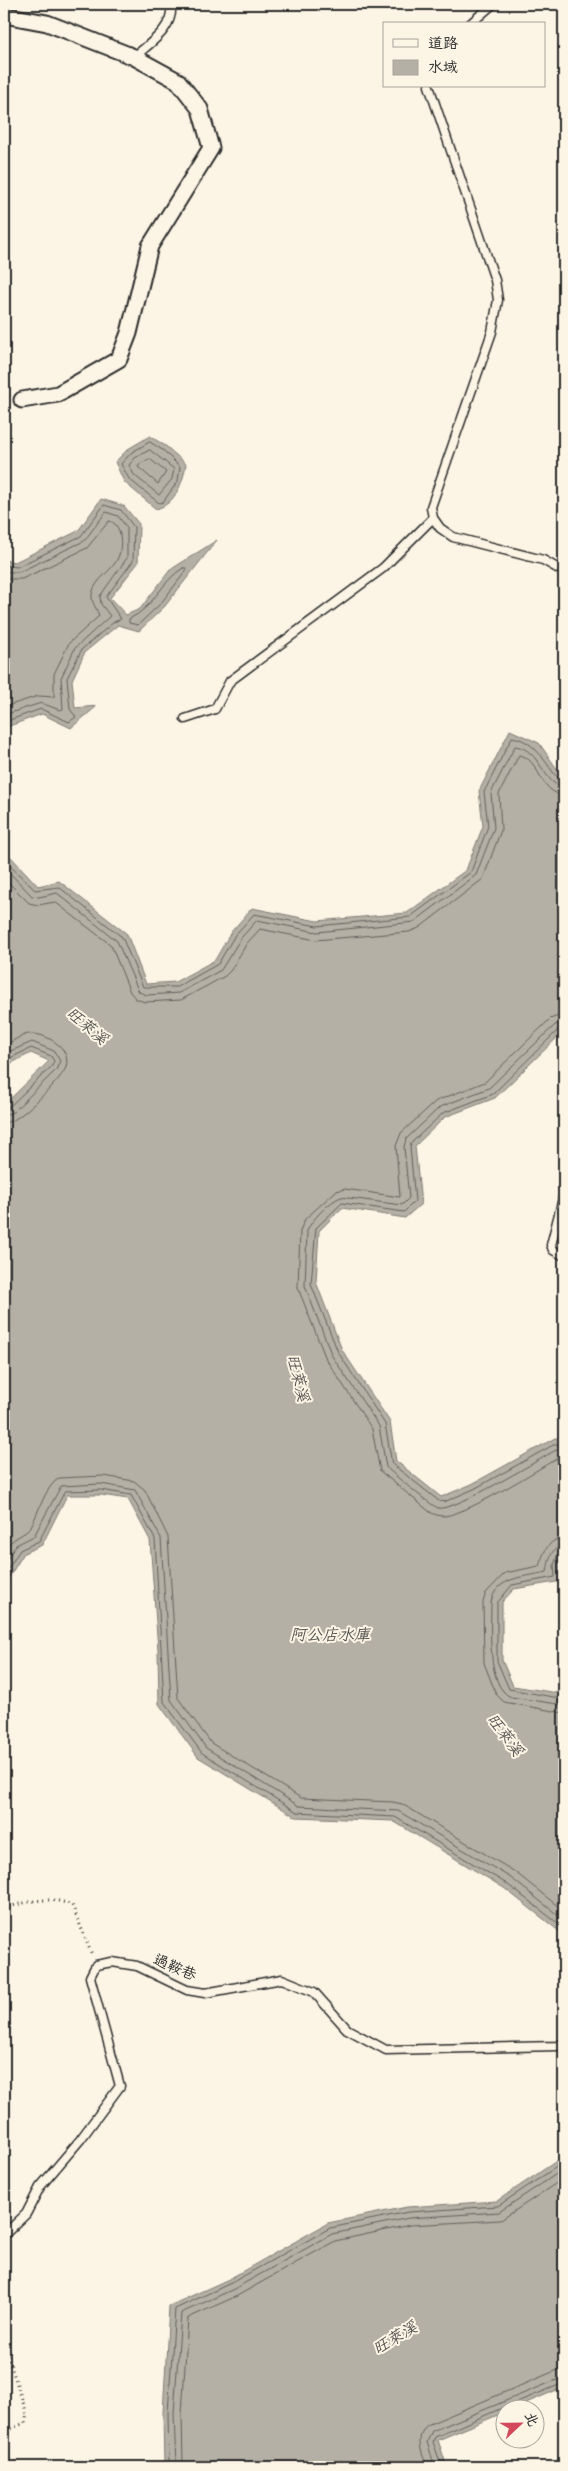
<svg xmlns="http://www.w3.org/2000/svg" width="568" height="2471" font-family="'Comic Neue','LXGW WenKai TC',sans-serif">
	<rect width="100%" height="100%" fill="#fcf5e5"/>
	<filter id="ink" filterUnits="userSpaceOnUse"><feTurbulence type="fractalNoise" baseFrequency=".02" numOctaves="2"/><feDisplacementMap in="SourceGraphic" scale="10" xChannelSelector="R" yChannelSelector="G"/><feConvolveMatrix kernelMatrix="1 2 1 2 8 2 1 2 1" color-interpolation-filters="sRGB"/></filter>
	<g filter="url(#ink)">
		<path fill="#b4b0a5" stroke="#7d7b74" d="M150,436l17,11 19,17c-3,18 -10,40 -30,45l-32,-27 -9,-20 13,-13z
			M101,499l23,7 15,18 -1,39 -28,35 16,17 14,-6 30,-39 47,-30 -52,66 -26,25 -21,-6 -33,27 -13,28 3,28 22,-2 -26,22 -29,-14 -38,14v-168l11,2 63,-31z
			M510,730l29,13 25,36v252l-69,67 -50,19 -30,29 6,58 -16,14 -63,-10 -23,23 -3,51 26,68 48,72 6,39 45,36 31,-13 83,-46 9,1v113l-5,13 3,16 -48,8 -12,13v58l11,26 51,8v241l-60,-47 -111,-67 -97,-4 -98,-60 -39,-53 -1,-54 -8,-110 -22,-41 -27,-4h-34l-25,50 -18,8 -20,32v-480l45,-44 -18,-8 -27,14v-213l7,3 27,29 21,-5 68,53 19,50 29,-2 40,-22 16,-28 21,-24 65,13 90,-8 59,-43 17,-44 -4,-35z
			M564,2156v231l-50,21h-8l-1,4 -67,28 9,27h-283l-1,-54 6,-107 60,-27 99,-56 79,-16 90,-6z"/>
		<g fill="none" stroke-linecap="round" stroke-linejoin="round">
			<path stroke="#62605c" stroke-width="1" d="M150,442l14,9 16,16 -2,14 -15,21 -4,1 -30,-24 -8,-15 10,-11z
				M150,450l24,19 -2,10 -13,16 -25,-20 -5,-10 6,-7z
				M150,459l16,13 -8,12 -20,-17 2,-3z
				M4,565l13,2 64,-31 23,-31 17,5 13,17 -1,34 -27,36 15,22 -7,3 -32,27 -15,29 3,31 6,8 -7,5 -28,-13 -37,13
				M183,568h3v3l-25,32 -23,22 -9,-2v-4c26,-12 31,-37 54,-51z
				M4,572h15l65,-31 22,-29 12,4 9,12v30l-27,38 1,8 9,12 -35,32 -14,30 2,31 -3,1 -19,-7 -37,12
				M4,579h18l65,-31 22,-27c13,2 13,24 10,34 -4,15 -24,23 -27,39 -1,9 5,14 7,22l-30,27 -15,31v23l-16,-1 -34,11
				M4,860l31,30 24,-3 63,50 21,50h34l41,-23 17,-29 19,-21 63,12 93,-9 61,-45 17,-46 -4,-34 28,-55c31,5 38,42 52,44
				M4,867l28,29 7,1 18,-4 60,48 22,51 8,3 32,-2 42,-23 20,-32 16,-18 60,12 97,-10 62,-47 18,-47 -3,-35 24,-47c26,3 28,40 49,41
				M4,878l25,25 9,2 17,-3 56,43 19,47 6,7 9,3 36,-2 44,-24 6,-6 16,-27 13,-14 56,11 93,-8 10,-4 64,-49 18,-49 -2,-36 20,-39c21,3 20,39 45,40
				M564,1014l-14,5 -65,63 -49,19 -35,32 -5,13 4,51 -55,-8 -9,2 -31,28 -5,12 -2,57 28,71 46,70 8,42 50,41c5,3 9,4 15,4 28,-5 86,-43 113,-58h6
				M564,1022l-9,3 -66,63 -49,19 -34,32 -2,8 5,51 -7,7 -61,-8c-11,4 -30,23 -34,34l-2,55 27,70 47,70 7,41c7,7 44,38 52,41 15,4 100,-48 118,-58h8
				M564,1028l-5,1 -66,65 -50,19 -32,30 -1,4 5,54 -11,11 -62,-9 -26,25 -5,56 27,68 47,72 7,40 47,37 5,1 30,-13 81,-45h9
				M4,1046c7,-4 16,-10 24,-12 17,-2 44,14 38,33 -3,11 -41,47 -51,52 -4,3 -7,3 -11,3
				M4,1054l28,-12 22,9 6,10 -4,9 -43,42 -9,3
				M4,1061l27,-13 20,8 3,5 -2,5 -43,41 -5,1
				M564,1538c-17,1 -20,15 -25,28l-34,7 -19,20 -3,9 1,61 12,31 8,8 60,11
				M564,1546c-14,1 -15,15 -17,26 -20,5 -52,4 -56,31 0,22 -5,84 20,94l53,8
				M4,1550c8,-13 21,-15 26,-22 9,-15 14,-40 29,-50l45,-2 30,5 11,9 23,47 10,161 33,45 90,55 92,4 9,2 113,68 49,39
				M564,1552l-6,2 -4,11 1,12 -43,8 -15,18v58l12,28 55,10
				M4,1564l12,-19 18,-9 27,-50 40,-2 34,6 26,48 10,162 35,48 93,58 99,5 113,67 53,42
				M4,1575l16,-25 19,-9 26,-50 36,-1 30,5 24,44 9,163 38,51 95,59 98,5 112,67 57,44
				M514,2408l3,-6 47,-19
				M169,2467l-1,-54 7,-104 56,-26 99,-55 78,-16 90,-6 66,-44
				M176,2467l-2,-54 7,-100 53,-24 98,-55 77,-16 90,-6 65,-43
				M183,2467l-1,-54 6,-95 49,-22 98,-55 75,-16 91,-5 63,-42
				M427,2467c-5,-14 -13,-29 0,-42l128,-54 9,-2
				M435,2467l-8,-25 5,-11 132,-54
				M442,2467l-9,-25 2,-5 67,-29h5"/>
			<defs>
				<path id="lane" d="M470,24l23,-20
					M134,57c17,-15 40,-28 37,-53
					M429,86l66,194 3,20 -6,32 -61,175 2,11 7,10 13,9 90,23 21,12
					M185,719l30,-10 15,-28 153,-113 50,-50
					M564,1194l-13,51 2,5 11,6
					M4,2235l22,-21 14,-27 40,-47 40,-54 -30,-109 6,-12 16,-3 25,4 50,24 18,3 77,-14 32,13 33,37 39,21 172,-4 6,-4"/>
				<path id="street" d="M4,15l43,8 87,34 44,24 22,28 11,39 -61,98 -21,87 -10,26 -61,35 -36,6"/>
			</defs>
			<use href="#lane" stroke="#2b2b2b" stroke-width="11"/>
			<use href="#street" stroke="#2b2b2b" stroke-width="19"/>
			<path stroke="#2b2b2b" stroke-width="3" stroke-dasharray="1 4" stroke-linecap="butt" d="M525,4l17,5 9,-5
				M4,1908c24,-6 44,-13 68,-3l20,50
				M4,2346l23,68 -2,9 -21,8"/>
			<use href="#lane" stroke="#fcf5e5" stroke-width="8"/>
			<use href="#street" stroke="#fcf5e5" stroke-width="15"/>
		</g>
	</g>
	<g text-anchor="middle" dominant-baseline="central" stroke-width="4" stroke-linejoin="round" paint-order="stroke">
		<g font-size="15" fill="#2b2b2b" stroke="#fcf5e5">
			<text transform="translate(175 1967) rotate(23)">過鞍巷</text>
		</g>
		<g font-size="16" font-style="italic" fill="#545350" stroke="#fcf5e5">
			<text transform="translate(87 1026) rotate(40)">旺萊溪</text>
			<text transform="translate(298 1378) rotate(76)">旺萊溪</text>
			<text x="330" y="1635">阿公店水庫</text>
			<text transform="translate(505 1735) rotate(53)">旺萊溪</text>
			<text transform="translate(395 2338) rotate(-31)">旺萊溪</text>
		</g>
	</g>
	<rect width="568" height="2471" fill="none" stroke="#fcf5e5" stroke-width="20"/>
	<rect x="10" y="10" width="548" height="2451" fill="none" stroke="#2b2b2b" stroke-width="2" filter="url(#ink)"/>
	<rect x="383" y="22" width="162" height="65" fill="#fcf5e5" stroke="#a8a49b"/>
	<rect x="393" y="39" width="25" height="8" fill="#fcf5e5" stroke="#a8a49b"/>
	<text x="428" y="48" font-size="15" fill="#2b2b2b">道路</text>
	<rect x="393" y="60" width="25" height="15" fill="#b4b0a5" stroke="#a8a49b"/>
	<text x="428" y="72" font-size="15" fill="#2b2b2b">水域</text>
	<g transform="translate(520 2424) rotate(68)"><circle r="24" fill="#fcf5e5" stroke="#a8a49b"/>
	<path d="M0-4L9 19L0 12L-9 19Z" fill="#d1495b"/>
	<text y="-8" font-size="14" font-weight="bold" text-anchor="middle" fill="#2b2b2b">北</text>
	</g>
</svg>
